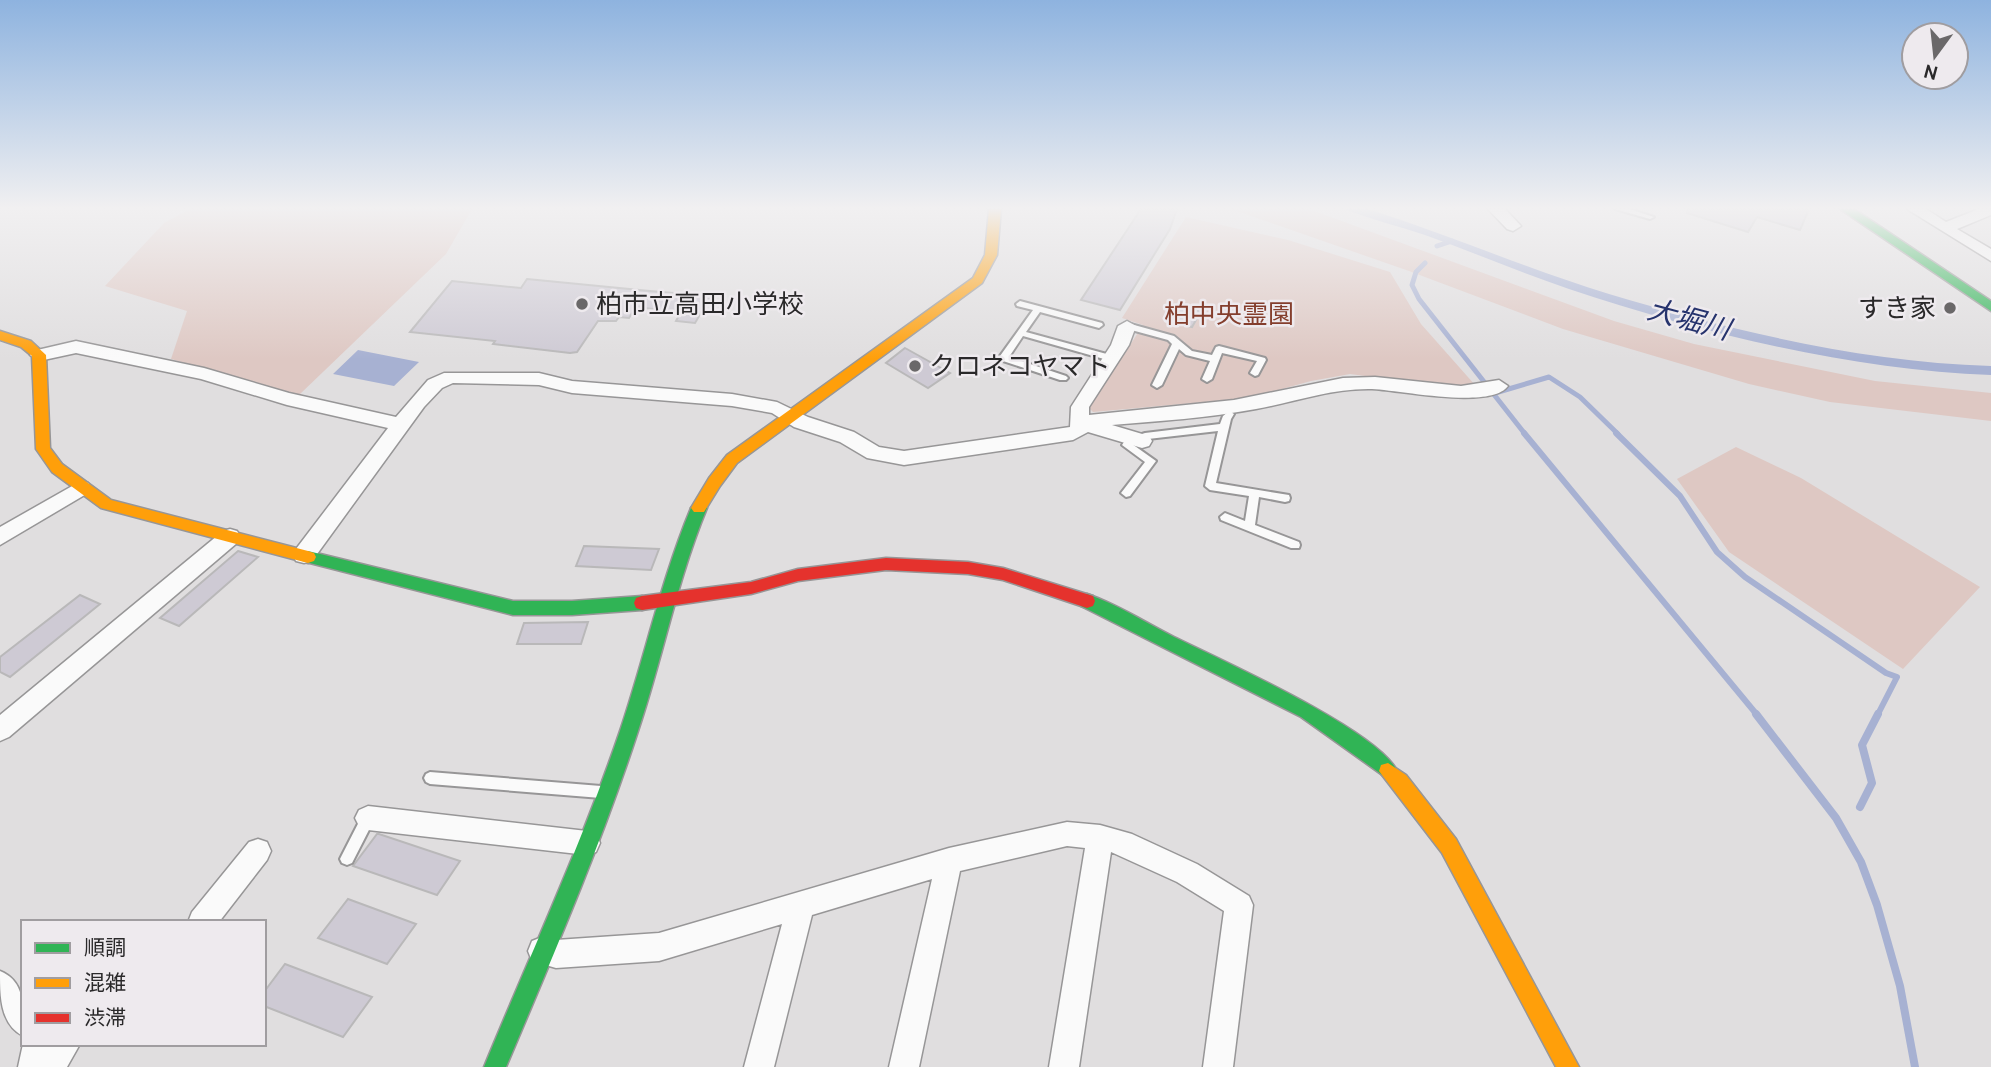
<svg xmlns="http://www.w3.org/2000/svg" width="1991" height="1067" font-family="Cabin,'Noto Sans JP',sans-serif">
	<rect width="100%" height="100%" fill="#e0dedf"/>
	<path fill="#dec8c3" d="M190,209h282l-26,45 -147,141 -128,-36 16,-48 -82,-25 59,-63z
		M1231,209h78l305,112 80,23 181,37 116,12v28l-161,-19 -81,-18 -186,-55 -154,-58z
		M1186,217l102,23 102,32 31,52 54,61 -35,1 -90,-12 -39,7 -62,17 -156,14 -4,-4 54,-83 -21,-7z
		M1736,447l65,31 179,109 -77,82 -174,-117 -52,-73z"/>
	<path fill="#a7b1d2" d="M1344,209h24c81,26 160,60 241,85 124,37 253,68 382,72v9c-138,-5 -291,-42 -422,-86 -48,-16 -96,-37 -144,-54 -27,-9 -55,-16 -81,-26z
		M358,350l61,12 -25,24 -61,-12z"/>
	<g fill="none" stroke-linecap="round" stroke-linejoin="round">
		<path stroke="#a7b1d2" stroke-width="5" d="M1437,246l15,-5
			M1425,263l-9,9 -4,13 7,14 106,135
			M1495,393l54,-16 31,20 38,37"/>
		<path stroke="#a7b1d2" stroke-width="6" d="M1524,433l234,283
			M1616,433l64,63 37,56 28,25 141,96 11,4 -20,39"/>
		<path stroke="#a7b1d2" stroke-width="8" d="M1756,714l80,104 25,44 16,43 23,81 15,81
			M1860,807l12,-24 -10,-38 16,-31"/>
	</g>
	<path fill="#cecad4" stroke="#b9b8b9" stroke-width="2" d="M1141,209h36l-7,20 -50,81 -39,-10z
		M1688,209h121l-9,21 -43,-13 -9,15 -61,-19z
		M527,279l123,12 61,5 -16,27 -19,-2 5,-9 -45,-5 -7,11 -10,-1 -3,4h-18l-21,31 -7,1 -77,-9 2,-3 -85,-9 42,-51 69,7z
		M1176,304l25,7 -9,16 -25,-6z
		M905,348l45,25 -22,15 -42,-25z
		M584,546l75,3 -8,21 -75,-4z
		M238,551l20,6 -79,69 -19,-8z
		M80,595l20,9 -90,73 -10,-5v-15z
		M588,622l-7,22h-64l7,-21z
		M377,834h2l81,27 -23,34 -84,-29z
		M348,899l68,25 -29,40 -69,-26z
		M285,964l87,33 -29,40 -79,-31v-14z"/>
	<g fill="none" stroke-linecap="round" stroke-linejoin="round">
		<defs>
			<path id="lane" d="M1615,209h14l25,8 -4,2z
				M1020,301l82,22 1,2 -4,3 -59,-16 -14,20 88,24 1,2 -4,3 -88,-25 -14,21 57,19 2,2 -2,2h-6l-60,-20 -1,-2 1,-2 33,-46 -16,-4 -1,-2z
				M1127,323l47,13 18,15 20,4 4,-8 3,-1 46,12 1,2 -8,15 -3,1 -5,-3 7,-12 -35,-8 -10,26 -5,3 -5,-3 8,-18 -24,-6 -7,-6 -17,36 -5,3 -5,-3 20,-41 -4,-4 -44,-12v-4z
				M1229,411l5,3 -3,5 -15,64 73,12 1,3 -1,3 -4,1 -26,-5 -4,28 44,17 1,3 -1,3h-8l-70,-28 -1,-3 5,-4 20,8 4,-25 -39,-6 -5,-4 13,-55 -70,8 -3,4 -3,1 -5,-3 5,-7 3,-1 75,-9 3,-8z
				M1131,435l5,3 -4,6 24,17 -26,35 -4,1 -5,-4 24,-31 -23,-17 6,-9z
				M430,772l171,14 5,2 1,4 -1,4 -5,2 -171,-14 -4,-2 -2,-4 2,-4z
				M368,812l5,2 1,4 -1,4 -21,41 -5,2 -5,-2 -2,-4 2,-4 21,-41z"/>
			<path id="street" d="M1488,209h17l16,17 -8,5 -6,-2z
				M1907,209h19l20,13 33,-13h12v6l-34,14 34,20v12z
				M1127,321l9,5 -7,19 -40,62v8l145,-15 109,-22 32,-1 86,9 38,-6 9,6c-17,24 -109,4 -136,3 -40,-1 -77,13 -116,20 -48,9 -96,12 -144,16l37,11 3,5 -3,5 -7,2 -54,-16 -15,8 -169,25 -37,-7 -27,-16 -46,-15 -22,-14 -40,-7 -160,-13 -33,-8 -86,-2 -11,5 -18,19 -112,154 -8,2 -8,-2 -3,-6 3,-6 92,-121 -101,-23 -86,-26 -125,-26 -37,8 -9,-6 3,-4 43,-10 128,27 85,25 107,24 32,-37 16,-7h95l33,8 160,13 45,8 31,15 46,15 25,15 25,4 166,-24 1,-20 40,-62 7,-19z
				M81,481l7,2 3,5 -3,5 -88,52v-18z
				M230,529l7,2 4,6 -4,6 -228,194 -9,4v-26l223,-184z
				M368,806l219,25 9,3 4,9 -4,9 -9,3 -219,-25 -9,-4 -4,-8 4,-8z
				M1067,822l33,3 32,9 65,30 52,32 4,9 -20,162h-30l21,-156 -47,-29 -66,-30 -32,215h-30l36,-219 -18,-2 -107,25 -41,196h-30l43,-188 -120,36 -38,152h-30l38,-143 -123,37 -103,7 -24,-7 -4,-10 4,-10 10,-4 14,3 103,-7 290,-85z
				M258,839l9,3 4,9 -4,9 -48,62h-31l4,-10 57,-70z
				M0,971c27,11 23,39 23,65 -23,-12 -23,-40 -23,-65z
				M23,1044h57l-13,23h-49z"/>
			<path id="fast" d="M1840,209h14l137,92v10z
				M699,502l8,6c-30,72 -44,149 -69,223 -37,114 -85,225 -132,336h-22c46,-112 97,-221 136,-336 25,-74 41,-151 71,-223z
				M308,551l205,50h59l70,-5 6,2 2,5 -2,5 -6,2 -70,5h-59l-211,-54 -2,-4 2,-4z
				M1087,594c30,10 59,29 87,43 45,22 205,94 223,134l-2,6 -7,2 -87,-62 -220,-111 -2,-5 2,-5z"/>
			<path id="slow" d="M989,209h12l-4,46 -15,28 -245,180 -17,23 -16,26h-10l-3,-4 18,-30 18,-23 246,-177 12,-23z
				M0,331l31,10 15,14 4,93 12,16 49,36 197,51 6,2 2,4 -2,4 -6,2 -207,-55 -49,-36 -16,-23 -4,-93 -11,-9 -21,-7z
				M1388,763l18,12 50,64 123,228h-23l-114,-214 -63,-82 2,-6z"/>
			<path id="jam" d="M886,558l82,4 35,6 90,28 2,5 -2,5 -6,2 -84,-28 -35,-6 -82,-4 -88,11 -47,13 -109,16 -6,-2 -2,-5 2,-5 6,-2 109,-14 47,-13z"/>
		</defs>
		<use href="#lane" stroke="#979697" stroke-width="4"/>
		<use href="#street" stroke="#979697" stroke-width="3"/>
		<use href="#fast" stroke="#979697" stroke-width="3"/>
		<use href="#slow" stroke="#979697" stroke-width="3"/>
		<use href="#jam" stroke="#979697" stroke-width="3"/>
		<use href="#lane" fill="#fafafa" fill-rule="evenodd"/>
		<use href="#street" fill="#fafafa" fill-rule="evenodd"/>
		<use href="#fast" fill="#30b455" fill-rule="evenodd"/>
		<use href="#slow" fill="#ff9f0a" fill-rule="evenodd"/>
		<use href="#jam" fill="#e5322d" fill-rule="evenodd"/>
	</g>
	<linearGradient id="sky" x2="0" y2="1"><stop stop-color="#8eb3df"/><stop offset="0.58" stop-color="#f1f0f1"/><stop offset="1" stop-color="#f1f0f1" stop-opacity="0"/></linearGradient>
	<rect width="1991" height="359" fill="url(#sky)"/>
	<g fill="#6a6869" stroke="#eeeaee" stroke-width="2.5">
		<circle cx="582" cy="304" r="7"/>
		<circle cx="1950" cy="308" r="7"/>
		<circle cx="915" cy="366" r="7"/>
	</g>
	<g text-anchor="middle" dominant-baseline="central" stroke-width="5" stroke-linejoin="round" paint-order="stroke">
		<g font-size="26" fill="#2a292a" stroke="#eeeaee" text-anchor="start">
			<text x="596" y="304">柏市立高田小学校</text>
			<text x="1936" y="308" text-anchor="end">すき家</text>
			<text x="929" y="366">クロネコヤマト</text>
		</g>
		<g font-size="26" fill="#843e2d" stroke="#eeeaee">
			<text x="1229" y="314">柏中央霊園</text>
		</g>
		<g font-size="28" font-style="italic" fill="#26336d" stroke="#eeeaee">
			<text transform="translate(1689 319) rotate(15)">大堀川</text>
		</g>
	</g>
	<rect x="21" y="920" width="245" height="126" fill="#eeeaee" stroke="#a09da0" stroke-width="2"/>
	<rect x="35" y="943" width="35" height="10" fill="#30b455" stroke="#a09da0" stroke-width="2"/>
	<text x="84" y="955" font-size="21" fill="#2a292a">順調</text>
	<rect x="35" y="978" width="35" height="10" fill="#ff9f0a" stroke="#a09da0" stroke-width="2"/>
	<text x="84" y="990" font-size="21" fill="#2a292a">混雑</text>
	<rect x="35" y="1013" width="35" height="10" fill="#e5322d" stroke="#a09da0" stroke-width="2"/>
	<text x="84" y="1025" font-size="21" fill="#2a292a">渋滞</text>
	<g transform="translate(1935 56) rotate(195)"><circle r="33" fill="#eeeaee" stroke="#a09da0" stroke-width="2"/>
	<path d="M0-5L12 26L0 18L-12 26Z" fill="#6a6869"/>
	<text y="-10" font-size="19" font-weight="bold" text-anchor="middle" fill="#2a292a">N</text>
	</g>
</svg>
